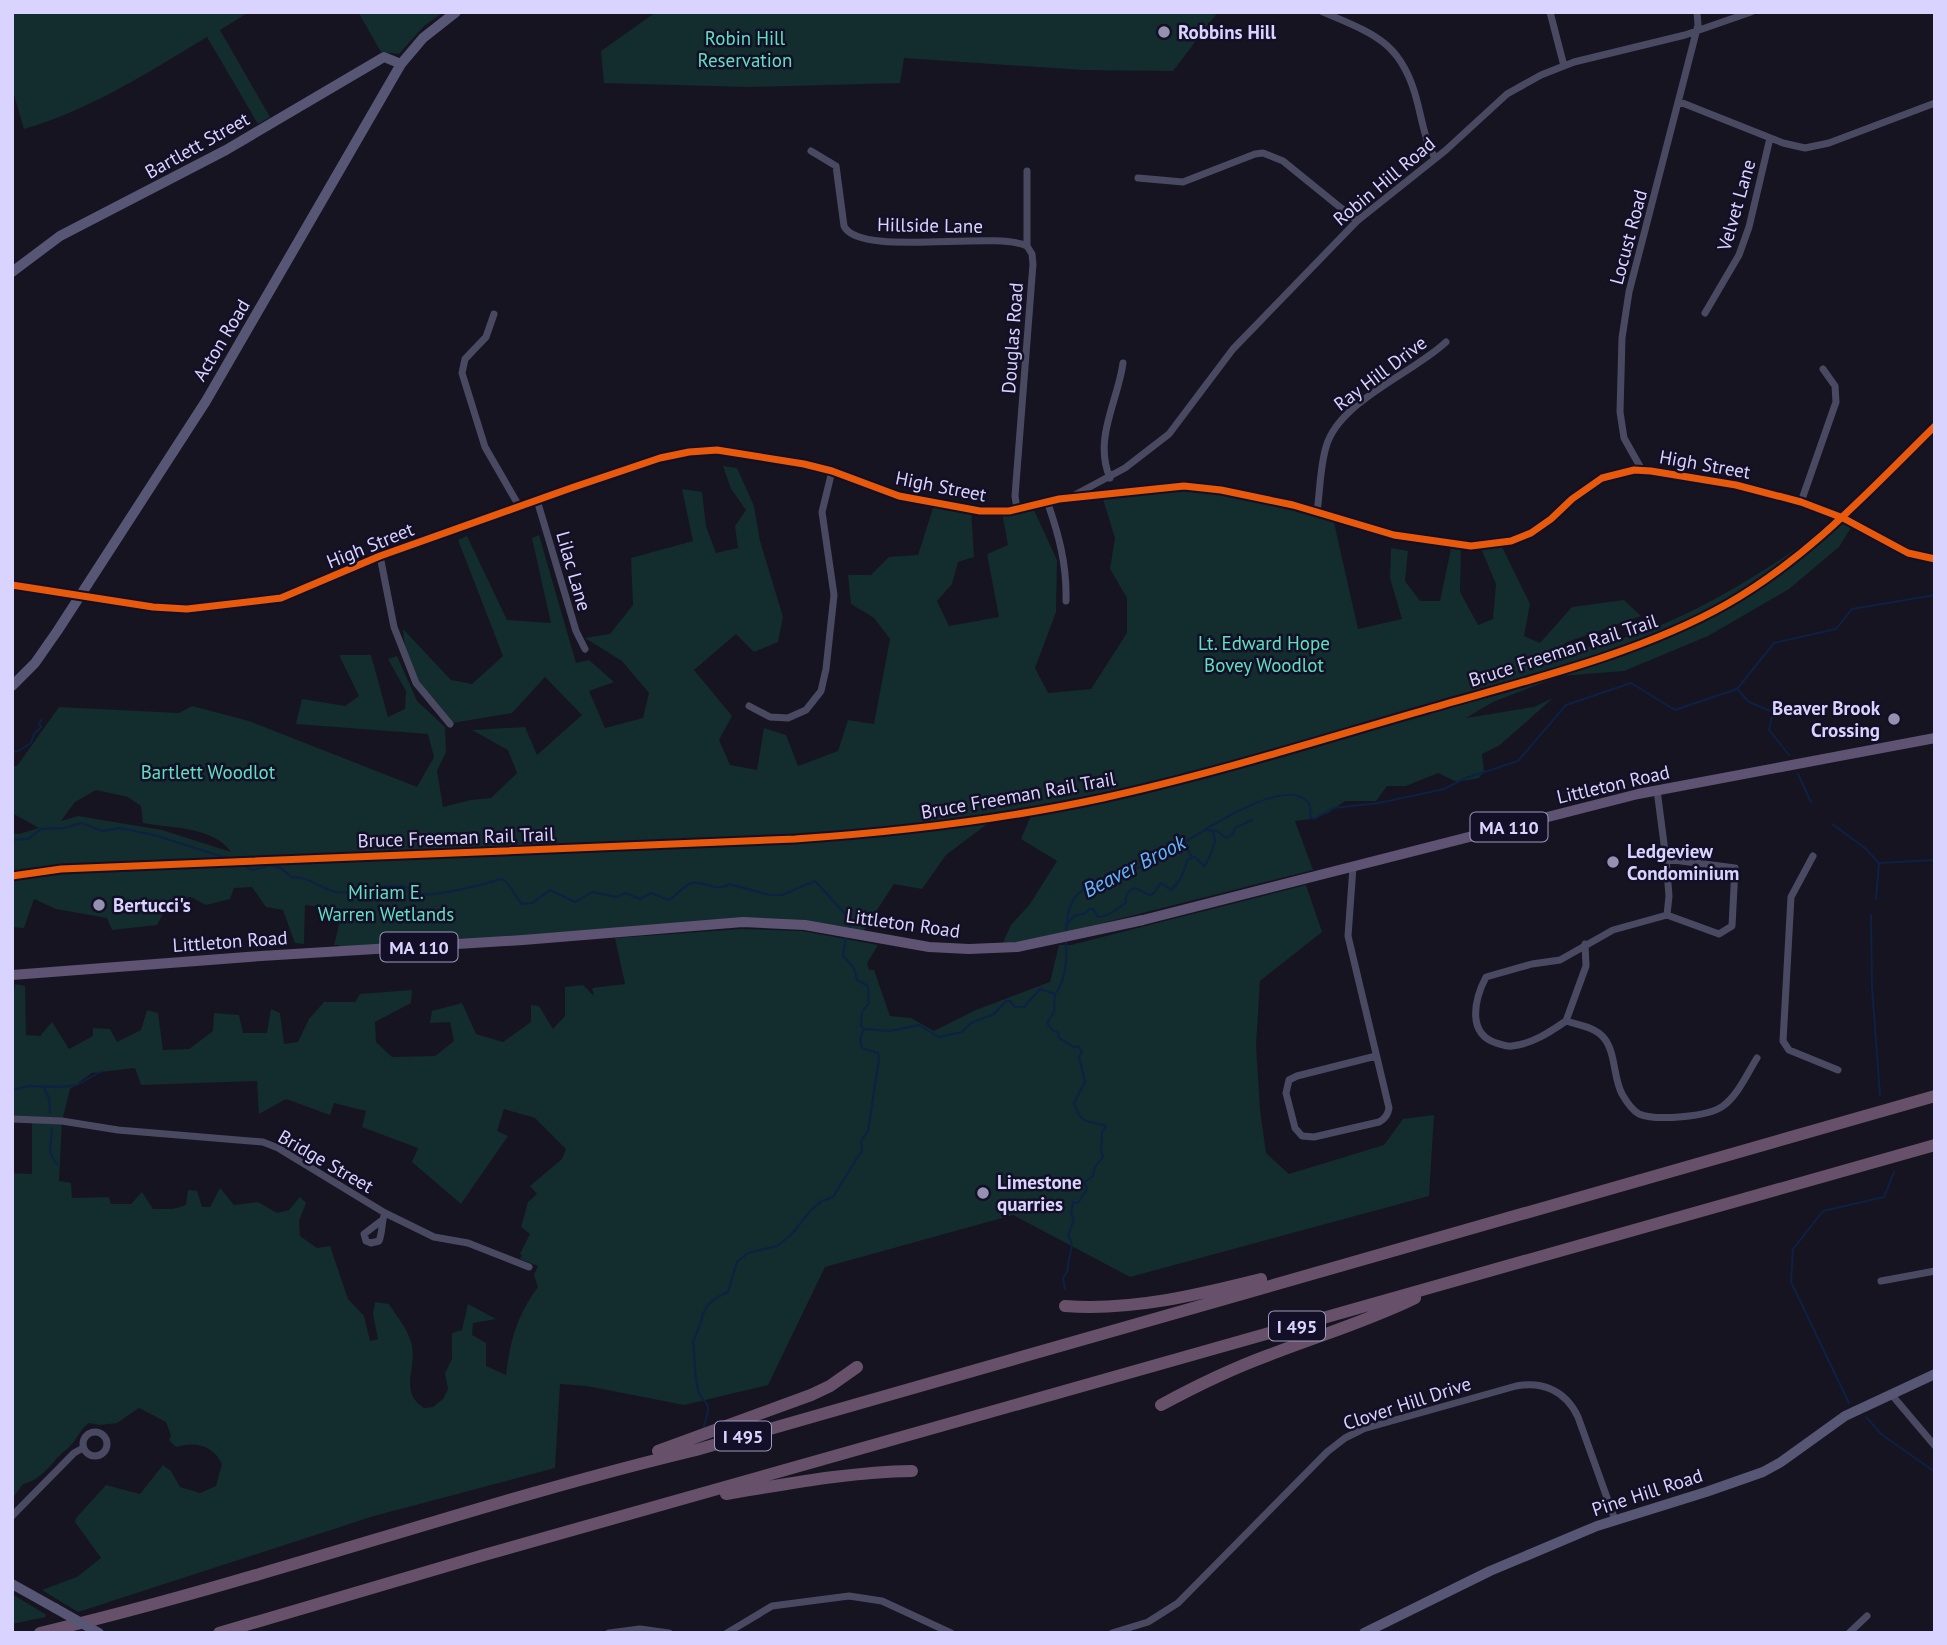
<svg xmlns="http://www.w3.org/2000/svg" width="1947" height="1645" font-family="'PT Sans',sans-serif">
	<rect width="100%" height="100%" fill="#161421"/>
	<path fill="#132c2d" fill-rule="evenodd" d="M12,12h237l-29,18 50,87 -12,7 -51,-87c-58,35 -117,73 -183,92l-12,-41z
		M358,12h86l-20,14 -25,28 -18,-2z
		M656,12h562l-45,59 -90,-1 -179,-12 -4,25 -151,4 -145,-4 -3,-32z
		M723,466l14,2 17,38 6,35 23,76 -5,25 -24,10 -18,-18 -42,36 38,46 -13,24 11,25 27,5 7,-42 22,7 12,31 40,-15 10,-31 26,4 16,-85 -16,-21 -23,-14 -3,-29h23l18,-18 29,-2 17,-53 36,7 3,48 -16,5 -6,22 -15,17 12,25 50,-9 -12,-63 21,-9 -6,-33 30,-6 25,54 -1,52 -21,56 13,25 43,-4 36,-56v-35l-17,-29 5,-31 -13,-42 94,-9 137,31 25,111 44,-10 -12,-41 1,-30 17,3 -3,30 15,20h20l12,-57 9,1 -1,47 18,33 15,-6 3,-35 -16,-38 20,-3 30,61 -6,32 16,7 32,-36 52,-7 17,16 -74,26 -22,15c35,-9 76,-16 109,-29 67,-27 129,-70 189,-110l11,5 -15,24 -50,42 -81,47 -84,35 -64,5 -67,26 -27,16 68,-11 19,-9 -53,47 -18,9 2,17 -5,7 -22,4 -19,-9 -32,13h-19l-11,15h-31l-17,12 -16,6 -17,2 18,49 -313,79 11,-24 19,-21 27,-43 -36,-22 12,-28 -38,7 -49,37 -24,34 -28,-5 -34,52 -77,-13 -443,28 -1,-6h-5l5,-20 -1,-16 -33,-4 -1,39 -9,-1 -12,-33 -17,-3 -14,-20 -18,1 -4,11 -24,6 -15,-8 -20,3 -14,25 -45,5 -5,-12 -51,-9 -22,-10 -10,29 -12,-1v-94l7,1 20,-6 -27,-15v-47h5l42,-59 120,6 13,-7 57,15 168,66 17,-30 -6,-23 -132,-10 6,-25 43,7 14,-10 -20,-41h32l17,62 17,-8 1,-18 -18,-32 9,-3 20,45 28,26 1,25 -9,19 6,36 28,-7 20,-2 26,-25 -9,-23 -36,-20 53,-3 12,28 45,-40 -37,-38 -33,36 -59,10c-32,-34 -46,-45 -50,-94l48,51 21,4 31,-28 -45,-116 9,-4 40,84 44,3 -19,-85 7,-3 37,128 13,-3 25,22 -25,9 16,37 38,-10 6,-25 -27,-32 -37,-23 25,-4 23,-29 -2,-47 62,-17 -11,-52 20,3 4,34 10,27 22,-5 -3,-22 11,-16 -15,-21zM96,790l32,7 13,9 2,17c29,5 71,4 88,29l-69,-22 -84,-14 -17,5 14,-19z
		M1306,885l16,47 -62,49 -4,64 4,65 6,43 23,21 95,-29 19,-26 31,-4 -5,81 -299,81 -117,-62 -188,52 -57,118 -84,20 -97,-19 -27,-2 -5,84 -181,48 -296,96 -36,-22 35,-13 24,-19 -26,-36 1,-4 30,-33 34,9 23,-29 8,6 9,16 20,6 16,-7 6,-22c-9,-19 -27,-23 -46,-17l-7,-7 2,-4 -5,-14 -27,-14 -22,15 -17,2 -11,-2c-9,6 -11,15 -18,22 -2,3 -7,6 -9,8 -13,13 -20,26 -39,31l-11,15v-326l20,1v-54l-20,-1v-114l3,-21 10,2 1,49 14,1 12,-14 17,27 24,-13v-8l17,1 7,13 24,-12 6,-20 11,3 5,37 26,-1 24,-18 1,-18 25,2 4,18h24l4,-24 9,4 4,31 14,-2 11,-23 15,-17h31l5,-8 52,-4 -1,13 -36,19 1,20 16,15 43,-1 19,-15 -4,-19 -20,1 2,-12 30,-8 14,31 27,8 28,-20v-17l8,1 14,23 12,-13v-29l18,-2 11,11 -2,-8 33,-4 -10,-46 127,-9 60,2 76,14 -11,18 2,7h5l16,46 21,2 23,13 42,-21 74,-28 9,-37h12zM135,1068l6,17 116,-4 2,33 27,-15 44,16 4,-12 32,8 -4,16 56,21 -6,14 49,42 47,-68 -11,-5 7,-22 31,9 31,31 -4,10 -32,27 7,8 -9,8 -7,25 9,7 -10,20 2,1 -2,4 18,7 -4,9 4,12c-21,28 -28,54 -32,88l-20,-9v-23l-14,-8 1,-12 23,-4 -28,-15 -6,26 -10,3v26l-7,14 3,16 -5,10 -10,8 -9,1c-27,-17 -5,-41 -13,-66 -3,-13 -15,-26 -22,-38l-14,-2 -2,12 5,25 -8,2 -6,-25 -16,-17 -18,-53 -13,2 -17,-12 -1,-15 7,-18 -6,-6 -11,13 -12,3 -19,-11 -24,3 -14,-17 -10,19h-8l-5,-16 -9,-1 -2,15 -13,4h-20l-11,-17 -11,12h-20l-2,-7 -37,1 -1,-15 -12,-2 3,-60 8,-32 22,-16z
		M12,1594l33,20 1,3 -34,7z"/>
	<g fill="none" stroke-linecap="round" stroke-linejoin="round">
		<path stroke="#0d2144" stroke-width="2" d="M1737,689l12,13 24,10 -4,18 20,25
			M12,752l6,-1 13,-8 3,-9 7,-7 -2,-3 3,-5
			M1798,774l13,28
			M1832,824l33,24 14,15 -3,36
			M1205,830l12,1 9,7 7,-4 2,-6 17,-8
			M12,840l16,-1 13,-10 23,-1 18,-5 20,8 18,-3 34,7 79,25 20,10 18,-5 10,3 10,9c21,0 28,12 46,15 22,3 42,-8 65,-6 7,0 13,7 20,8 17,2 62,-10 80,-15 10,6 12,17 20,25l10,-1 18,-13 25,12 17,-10 25,5 8,-4 15,6 11,-6 18,7c8,-5 14,-14 23,-17 12,-3 25,10 37,1l41,11h12l33,-14 31,34 4,7 -1,6
			M1180,847l8,3 3,6
			M1880,863l55,-3
			M1871,915l1,73 8,107
			M1067,924l7,-8 12,-3 3,-4h4l5,8c9,0 22,-9 28,-15 -1,-8 2,-11 9,-14l15,7 4,-2 7,-10 10,7c11,-9 12,-19 17,-31l7,-2 9,9c5,-5 9,-18 11,-25l-2,-10
			M1066,932c1,-14 2,-29 13,-39 20,-18 47,-19 70,-29 28,-14 131,-93 159,-62 4,4 2,10 2,15l4,2 19,-11 46,-5 65,-14 22,-11 52,-17 48,-56 65,-22 44,27 62,-21 37,-46 62,-14 16,-20 83,-14
			M846,936l-3,20 11,12 3,12 11,6 1,17 -7,9 -1,14 3,3 26,2 29,-6 20,12 23,-5 9,-9 23,-9 12,-13h4l5,6h9l16,-18 15,5c11,-14 12,-36 11,-52
			M1055,995l-1,17 -7,11 6,8 5,1 1,6 15,9 4,-1 4,6 -3,5 6,25 -11,21c7,23 15,17 32,23l-4,6 -1,17 2,8 -8,10 -2,9 -8,6 2,7 -9,14 -5,-1 -2,11 3,6 -6,17c9,11 -2,21 0,34l-5,8 2,11
			M43,1086l6,12 1,15
			M12,1090l16,-4 32,1 17,-2 25,-14
			M52,1128l-2,25 7,12
			M1849,1403l-58,-121 2,-33 30,-38 61,-14 10,-25
			M1866,1417l15,17 54,38
			M704,1428c0,-6 3,-11 4,-17 1,-8 -4,-9 -7,-14 -7,-10 -6,-42 -8,-56 13,-25 5,-37 35,-49l9,-30 11,-9 29,-7 14,-11 21,-26 10,-8 11,-4 29,-47 -1,-9 7,-10 11,-72 -1,-6 -16,-5 -2,-8 3,-9"/>
		<path stroke="#4a4962" stroke-width="7" d="M1323,12c51,22 79,30 94,89 5,19 8,40 18,57
			M1550,12l14,54
			M1680,102l103,41 22,5 24,-5 106,-40
			M811,151l25,15 8,60c15,32 150,4 183,20
			M1138,178l45,4 72,-28 8,-1 20,8 74,60
			M1705,313l34,-58 10,-28 21,-89
			M494,314l-8,23 -21,22 -3,14 23,74 34,59
			M1642,470l-18,-32 -4,-26 2,-74 7,-46 69,-267 -1,-13
			M1110,478c-17,-39 8,-77 13,-115
			M1071,497l54,-29 44,-34 64,-85 124,-128 89,-71 61,-56 34,-19 33,-13 111,-27 66,-23
			M537,500l39,131 9,18
			M1047,501c12,34 20,64 19,100
			M1801,502l35,-100 -1,-16 -12,-17
			M1017,509l-2,-13 18,-232 -1,-10 -5,-8v-75
			M1317,512c3,-21 3,-45 9,-65 13,-46 86,-73 120,-105
			M380,556l14,71 22,56 34,41
			M12,585l141,22 34,2 94,-11 99,-42 191,-68 89,-30 29,-6 28,-2 87,14 28,7 67,25 81,15h29l50,-12 125,-13 37,4 72,15 101,30 77,11 40,-5 20,-8 20,-14 21,-20 30,-21 32,-8 17,1 85,14 65,17 42,16 65,35 27,6
			M749,706l21,11 18,1 18,-8 15,-19 5,-22 8,-74 -12,-83 10,-41
			M1657,790l9,69 69,9 -3,58 -13,8 -52,-19 2,-19 -3,-37
			M1813,856l-22,41 -8,144 6,9 49,20
			M1353,867l-5,69 41,172c-1,7 -4,11 -10,14l-65,15 -12,-1 -7,-8 -9,-35 3,-13 8,-4 79,-20
			M1667,915l-54,15 -53,30 -28,4 -46,13c-11,21 -20,56 10,66 5,1 10,4 16,3 20,-2 38,-14 54,-25 13,4 29,6 38,17 12,15 9,39 18,56 4,7 10,16 17,20 17,7 69,3 84,-8 15,-11 24,-32 34,-48
			M1566,1021l20,-55 -1,-22
			M12,1119l50,2 56,9 145,12 15,6 107,65 49,24 34,6 61,24
			M381,1221l-17,13 2,7 5,2 8,-2c4,-10 2,-19 6,-28
			M1881,1281l54,-10
			M1891,1394l44,52
			M83 1444a12 12 0 1 1 24 0a12 12 0 1 1-24 0Z
			M12,1516l62,-63 9,-5
			M609,1633l31,-4 29,4
			M727,1633l45,-27 77,-10 33,5 69,32
			M1112,1633l36,-11 30,-19 149,-151 18,-14 18,-9 153,-43c27,-5 50,5 62,31l37,103
			M1849,1633l18,-17"/>
		<path stroke="#575674" stroke-width="10" d="M12,272l48,-36 166,-86 158,-93 17,7
			M12,686l23,-23 23,-33 148,-229 195,-337 22,-26 33,-26
			M12,1584l43,24
			M1364,1633l126,-62 107,-45 109,-34 57,-20 18,-10 64,-46 90,-42"/>
		<path stroke="#5e5373" stroke-width="10" d="M12,975l249,-19 262,-16 220,-18 62,3 124,22 40,2 48,-2 126,-27 495,-126 297,-56"/>
		<path stroke="#67516a" stroke-width="12" d="M1065,1306c67,5 132,-11 196,-27
			M1161,1405c35,-19 70,-36 108,-50 49,-19 99,-34 146,-57
			M658,1451l153,-56 19,-9 27,-19
			M726,1494c62,-10 122,-22 186,-23
			M40,1633c221,-52 435,-130 656,-183l1239,-354
			M219,1633l265,-78 1451,-410"/>
		<path stroke="#575674" stroke-width="10" d="M55,1608l44,25"/>
		<defs>
			<path id="cycleway" d="M12,585l141,22 34,2 94,-11 99,-42 191,-68 89,-30 29,-6 28,-2 87,14 28,7 67,25 81,15h29l50,-12 125,-13 37,4 72,15 101,30 77,11 40,-5 20,-8 20,-14 21,-20 30,-21 32,-8 17,1 85,14 65,17 42,16 65,35 27,6
				M12,876l49,-7 734,-30c104,-7 206,-19 308,-41 110,-24 217,-58 325,-89 97,-28 211,-55 299,-105 81,-46 142,-113 208,-178"/>
		</defs>
		<use href="#cycleway" stroke="#130f26" stroke-width="11"/>
		<use href="#cycleway" stroke="#e8590c" stroke-width="7"/>
	</g>
	<g fill="#9591b1" stroke="#130f26" stroke-width="2.5">
		<circle cx="1164" cy="32" r="7"/>
		<circle cx="1894" cy="719" r="7"/>
		<circle cx="1613" cy="862" r="7"/>
		<circle cx="99" cy="905" r="7"/>
		<circle cx="983" cy="1193" r="7"/>
	</g>
	<g text-anchor="middle" dominant-baseline="central" stroke-width="5" stroke-linejoin="round" paint-order="stroke">
		<g fill="#130f26" stroke="#9e99be" stroke-width="2">
			<rect x="1470.5" y="812.5" width="77" height="29" rx="5"/>
			<rect x="380.5" y="932.5" width="77" height="29" rx="5"/>
			<rect x="1269" y="1311.5" width="56" height="29" rx="5"/>
			<rect x="715" y="1421.5" width="56" height="29" rx="5"/>
		</g>
		<g font-size="18" font-weight="bold" fill="#d9d4ff">
			<text x="1509" y="827">MA 110</text>
			<text x="419" y="947">MA 110</text>
			<text x="1297" y="1326">I 495</text>
			<text x="743" y="1436">I 495</text>
		</g>
		<g font-size="19" font-weight="bold" fill="#d9d4ff" stroke="#130f26" text-anchor="start">
			<text x="1178" y="32">Robbins Hill</text>
			<text x="1880" y="708" text-anchor="end">Beaver Brook<tspan x="1880" dy="22">Crossing</tspan></text>
			<text x="1627" y="851">Ledgeview<tspan x="1627" dy="22">Condominium</tspan></text>
			<text x="113" y="905">Bertucci's</text>
			<text x="997" y="1182">Limestone<tspan x="997" dy="22">quarries</tspan></text>
		</g>
		<g font-size="19" fill="#5fe0c0" stroke="#130f26">
			<text x="745" y="38">Robin Hill<tspan x="745" dy="22">Reservation</tspan></text>
			<text x="1264" y="643">Lt. Edward Hope<tspan x="1264" dy="22">Bovey Woodlot</tspan></text>
			<text x="208" y="772">Bartlett Woodlot</text>
			<text x="386" y="892">Miriam E.<tspan x="386" dy="22">Warren Wetlands</tspan></text>
		</g>
		<g font-size="19" fill="#d9d4ff" stroke="#130f26">
			<text transform="translate(197 145) rotate(-29)">Bartlett Street</text>
			<text transform="translate(1384 181) rotate(-40)">Robin Hill Road</text>
			<text transform="translate(1736 205) rotate(-74)">Velvet Lane</text>
			<text transform="translate(930 225) rotate(1)">Hillside Lane</text>
			<text transform="translate(1628 237) rotate(-75)">Locust Road</text>
			<text transform="translate(1012 338) rotate(-86)">Douglas Road</text>
			<text transform="translate(221 340) rotate(-59)">Acton Road</text>
			<text transform="translate(1380 373) rotate(-37)">Ray Hill Drive</text>
			<text transform="translate(1705 464) rotate(10)">High Street</text>
			<text transform="translate(941 486) rotate(11)">High Street</text>
			<text transform="translate(370 545) rotate(-22)">High Street</text>
			<text transform="translate(574 571) rotate(74)">Lilac Lane</text>
			<text transform="translate(1563 650) rotate(-18)">Bruce Freeman Rail Trail</text>
			<text transform="translate(1613 784) rotate(-13)">Littleton Road</text>
			<text transform="translate(1018 795) rotate(-10)">Bruce Freeman Rail Trail</text>
			<text transform="translate(456 837) rotate(-2)">Bruce Freeman Rail Trail</text>
			<text transform="translate(903 923) rotate(8)">Littleton Road</text>
			<text transform="translate(230 941) rotate(-4)">Littleton Road</text>
			<text transform="translate(326 1161) rotate(30)">Bridge Street</text>
			<text transform="translate(1407 1403) rotate(-18)">Clover Hill Drive</text>
			<text transform="translate(1647 1492) rotate(-18)">Pine Hill Road</text>
		</g>
		<g font-size="21" font-style="italic" fill="#62b6ff" stroke="#130f26">
			<text transform="translate(1134 866) rotate(-27)">Beaver Brook</text>
		</g>
	</g>
	<rect width="1947" height="1645" fill="none" stroke="#d9d4ff" stroke-width="28"/>
</svg>
